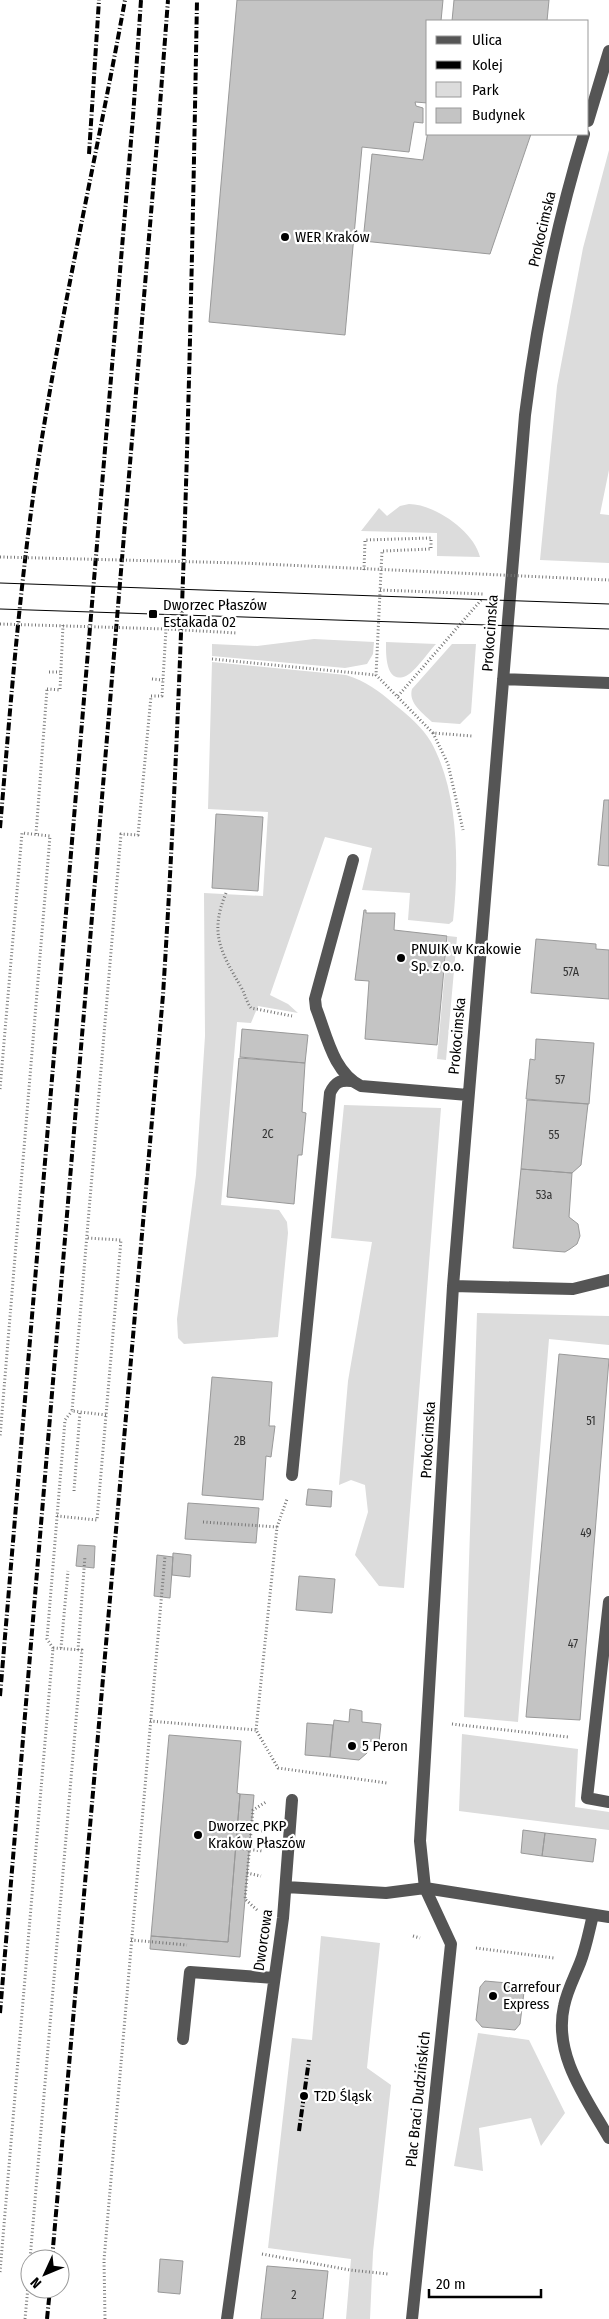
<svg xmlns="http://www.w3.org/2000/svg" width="609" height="2319" font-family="'Fira Sans Condensed',sans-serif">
	<rect width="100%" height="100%" fill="#fff"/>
	<path fill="#dcdcdc" d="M609,150v320l-9,44 9,1v48l-69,-3 17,-174 26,-138z
		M409,504c25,0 65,27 71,53l-43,-1v-23l-76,-2 18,-23 8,8 13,-10z
		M314,639l60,3 -1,12 -6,10 -22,4 -133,-12v-12l45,2z
		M386,642l50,2c-7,7 -21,28 -30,32 -21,9 -20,-23 -20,-34z
		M452,644h24l-5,69 -11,11 -28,-2c-9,-9 -24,-19 -20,-33z
		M212,662l134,13c20,6 33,16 48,29 13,10 29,24 37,38 28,50 28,124 22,179l-4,3 -41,-4 2,-27 -48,-3 10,-42 -47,-11 -55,158 18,9 10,9 -40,-7 -7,17 -14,-1 -16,183 58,5 8,12 1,11 -10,104 -94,7 -6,-6 -1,-19 19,-144 9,-139 -1,-143 59,3 5,-84 -60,-3z
		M448,936l9,1 -11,123 -9,-1z
		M344,1105l97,3 -37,480 -25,-2 -24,-31 13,-43 -3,-27 -14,-5 -12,5 9,-104 24,-139 -41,-4z
		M477,1313l132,3v29l-60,-6 -31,383 -54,-5z
		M462,1734l116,15 -3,58 34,5v18l-150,-19z
		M321,1936l59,7 -13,125 24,17 -18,167 -3,67h-24l5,-60 -83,-11 24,-210 20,2z
		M478,2033l51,7 36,73 -24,33 -10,-28 -52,10 4,43 -29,-5z"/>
	<path fill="#c4c4c4" stroke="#999" d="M237,0h206l-2,21h-13v82l-13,-1 1,4 7,2v15l-9,-1 -5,30 -47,-5 -17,188 -136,-13z
		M454,0h95l-2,21h-95z
		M428,131v3h103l-41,120 -127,-13 9,-87 51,6z
		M604,800h5v66l-11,-1z
		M216,814l47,3 -5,74 -46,-3z
		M364,910h2v3h29l-1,17 53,6 -10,109 -72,-6 4,-58 -14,-1z
		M536,939l60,5v5l13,1v49l-78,-6z
		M242,1029l66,6 -3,28 -65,-6z
		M536,1039l58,4 -5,61 -63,-5 4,-40 5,1z
		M239,1058l66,5 -3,49 4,1 -4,42h-4l-4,49 -67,-7z
		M527,1100l61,4 -7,61 -9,8 -51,-4z
		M521,1169l51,4 -3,44 9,7 2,12 -3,8 -7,5 -5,3 -52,-4z
		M559,1354l50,5 -29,361 -54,-3z
		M212,1377l60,5 -3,44h6l-4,31 -5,-1 -3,44 -61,-5z
		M308,1489l24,2 -1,16 -25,-2z
		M188,1503l71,5 -3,35 -71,-4z
		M78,1545l17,1 -1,22 -18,-2z
		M173,1553l18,2 -1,22 -18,-2z
		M157,1555l16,2 -3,41 -16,-2z
		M299,1576l36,3 -3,34 -36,-3z
		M350,1709l12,2v11l19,2 -2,18 -11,-1 -1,12 -8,7 -29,-3 4,-37 15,2z
		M307,1723l26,2 -3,32 -25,-2z
		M169,1735l72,6 -4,52 3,1 -12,148 -77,-6z
		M240,1794l14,1 -14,162 -90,-8 1,-13 77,6z
		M523,1830l22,3 -3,23 -21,-3z
		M545,1833l51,6 -3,23 -51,-6z
		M485,1981l34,3 5,8 -4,32 -5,6 -33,-3 -6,-7 4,-33z
		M160,2259l23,2 -3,33 -22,-2z
		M267,2266l61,5 -5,48h-62z"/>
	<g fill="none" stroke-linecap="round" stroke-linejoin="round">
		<path stroke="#777" stroke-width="3" stroke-dasharray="1 2.5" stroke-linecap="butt" d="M364,570l1,-30 66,-2v11l-49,2 -6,124 57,58 39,3
			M380,590l104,4
			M212,659l164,16
			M49,672h11
			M152,679l11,1
			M398,696l84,-97
			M433,733l15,31 15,66
			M36,834l11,-145
			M226,893c-17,41 -5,59 15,94 4,7 5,14 10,21l41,8
			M0,1089l22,-256 28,3 -50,601
			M106,1415l-34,-4 49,-577 17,1 13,-139
			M74,1491l6,-79
			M57,1516l40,4 24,-280 -34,-2
			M203,1522l74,5 -21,203 22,38 109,15
			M277,1527l10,-28
			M53,1648l-6,-9 18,-219 7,-9
			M61,1648l7,-77
			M78,1650l7,-94
			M150,1721l106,9
			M452,1724l116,13
			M251,1830l12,1
			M236,1848l27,3
			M247,1873l14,3
			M257,1910l-12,-11 8,-89 13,-8
			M413,1936l7,2
			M131,1940l56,5
			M476,1948l78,10
			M262,2254l88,16 38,4
			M0,2272l53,-624 29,2 -52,609
			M25,2319l5,-54
			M105,2319l-1,-59 61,-704"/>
		<path stroke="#555" stroke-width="12" d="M588,121l21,-70
			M503,679l106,4
			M353,860l-38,139 1,9c11,28 17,64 45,78l107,9
			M453,1286l120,3 36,-9
			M292,1475l38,-382c5,-11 10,-13 21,-12
			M609,1602l-22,196 22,4
			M286,1887l100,6 39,-5 184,29
			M593,1915c-4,16 -7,33 -13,48 -6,15 -13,28 -16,43 -11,49 22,92 45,132
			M183,2039l7,-67 84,6
			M227,2319l56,-401 9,-118
			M412,2319l39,-375 -26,-56 -5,-47 33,-555 72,-871c12,-96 31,-189 59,-281"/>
		<path stroke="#000" stroke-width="1" d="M0,583l609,21
			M0,609l609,20"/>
		<path stroke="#000" stroke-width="4" stroke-dasharray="8 2.5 1 2.5" stroke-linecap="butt" d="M89,154l10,-154
			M0,828c12,-139 22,-277 46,-414 23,-139 54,-276 79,-414
			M0,1696l133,-1579 8,-117
			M0,2013l159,-1895 9,-118
			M299,2131l10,-71
			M52,2259l111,-1264c21,-331 28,-663 34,-995
			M47,2319l3,-30"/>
		<path stroke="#777" stroke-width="3" stroke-dasharray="1 2.5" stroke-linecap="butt" d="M0,557l242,6 367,17
			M0,624l166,5 71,4
			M47,689l13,1 3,-65
			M151,696h11l4,-67"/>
	</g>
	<g fill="#000" stroke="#fff" stroke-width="2">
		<circle cx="285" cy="237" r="5"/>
		<rect x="148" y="609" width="10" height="10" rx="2.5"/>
		<circle cx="401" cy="958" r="5"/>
		<circle cx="352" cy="1746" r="5"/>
		<circle cx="198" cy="1835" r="5"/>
		<circle cx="493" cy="1996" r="5"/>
		<circle cx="304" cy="2096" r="5"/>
	</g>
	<g text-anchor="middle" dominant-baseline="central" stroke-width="4.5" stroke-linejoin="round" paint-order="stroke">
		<g font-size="12" fill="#313131">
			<text x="571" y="972">57A</text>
			<text x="560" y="1080">57</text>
			<text x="268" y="1134">2C</text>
			<text x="554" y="1135">55</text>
			<text x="544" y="1195">53a</text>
			<text x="591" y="1421">51</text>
			<text x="240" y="1441">2B</text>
			<text x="586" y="1533">49</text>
			<text x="573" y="1644">47</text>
			<text x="294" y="2295">2</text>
		</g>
		<g font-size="15" fill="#000" stroke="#fff">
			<text transform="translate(542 229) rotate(-77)">Prokocimska</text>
			<text transform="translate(490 633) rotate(-86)">Prokocimska</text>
			<text transform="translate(457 1036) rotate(-85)">Prokocimska</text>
			<text transform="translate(428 1440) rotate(-87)">Prokocimska</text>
			<text transform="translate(263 1940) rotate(-82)">Dworcowa</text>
			<text transform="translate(418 2099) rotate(-84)">Plac Braci Dudzińskich</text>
		</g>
		<g font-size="15" fill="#000" stroke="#fff" text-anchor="start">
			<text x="295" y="237">WER Kraków</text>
			<text x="163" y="605">Dworzec Płaszów<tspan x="163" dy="17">Estakada 02</tspan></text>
			<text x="411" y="949">PNUIK w Krakowie<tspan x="411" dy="17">Sp. z o.o.</tspan></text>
			<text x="362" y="1746">5 Peron</text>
			<text x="208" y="1826">Dworzec PKP<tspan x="208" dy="17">Kraków Płaszów</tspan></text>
			<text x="503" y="1987">Carrefour<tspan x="503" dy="17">Express</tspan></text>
			<text x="314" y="2096">T2D Śląsk</text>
		</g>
	</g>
	<rect x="426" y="20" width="162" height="115" fill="#ffffff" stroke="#999999"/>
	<rect x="436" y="36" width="25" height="8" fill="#555555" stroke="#999999"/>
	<text x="472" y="45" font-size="15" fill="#000000">Ulica</text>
	<rect x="436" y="61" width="25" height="8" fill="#000000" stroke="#999999"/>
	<text x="472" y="70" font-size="15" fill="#000000">Kolej</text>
	<rect x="436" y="82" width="25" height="15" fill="#dcdcdc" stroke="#999999"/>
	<text x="472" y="95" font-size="15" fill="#000000">Park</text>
	<rect x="436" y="108" width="25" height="15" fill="#c4c4c4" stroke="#999999"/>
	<text x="472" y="120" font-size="15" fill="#000000">Budynek</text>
	<g transform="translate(45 2274) rotate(226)"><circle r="24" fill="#ffffff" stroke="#999999"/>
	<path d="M0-4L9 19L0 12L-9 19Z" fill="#000000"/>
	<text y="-8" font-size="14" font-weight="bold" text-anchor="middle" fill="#000000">N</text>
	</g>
	<path d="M429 2289v8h112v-8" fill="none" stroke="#000000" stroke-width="2.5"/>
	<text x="436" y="2289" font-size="15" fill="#000000" stroke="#ffffff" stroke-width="4" paint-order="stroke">20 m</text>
</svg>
